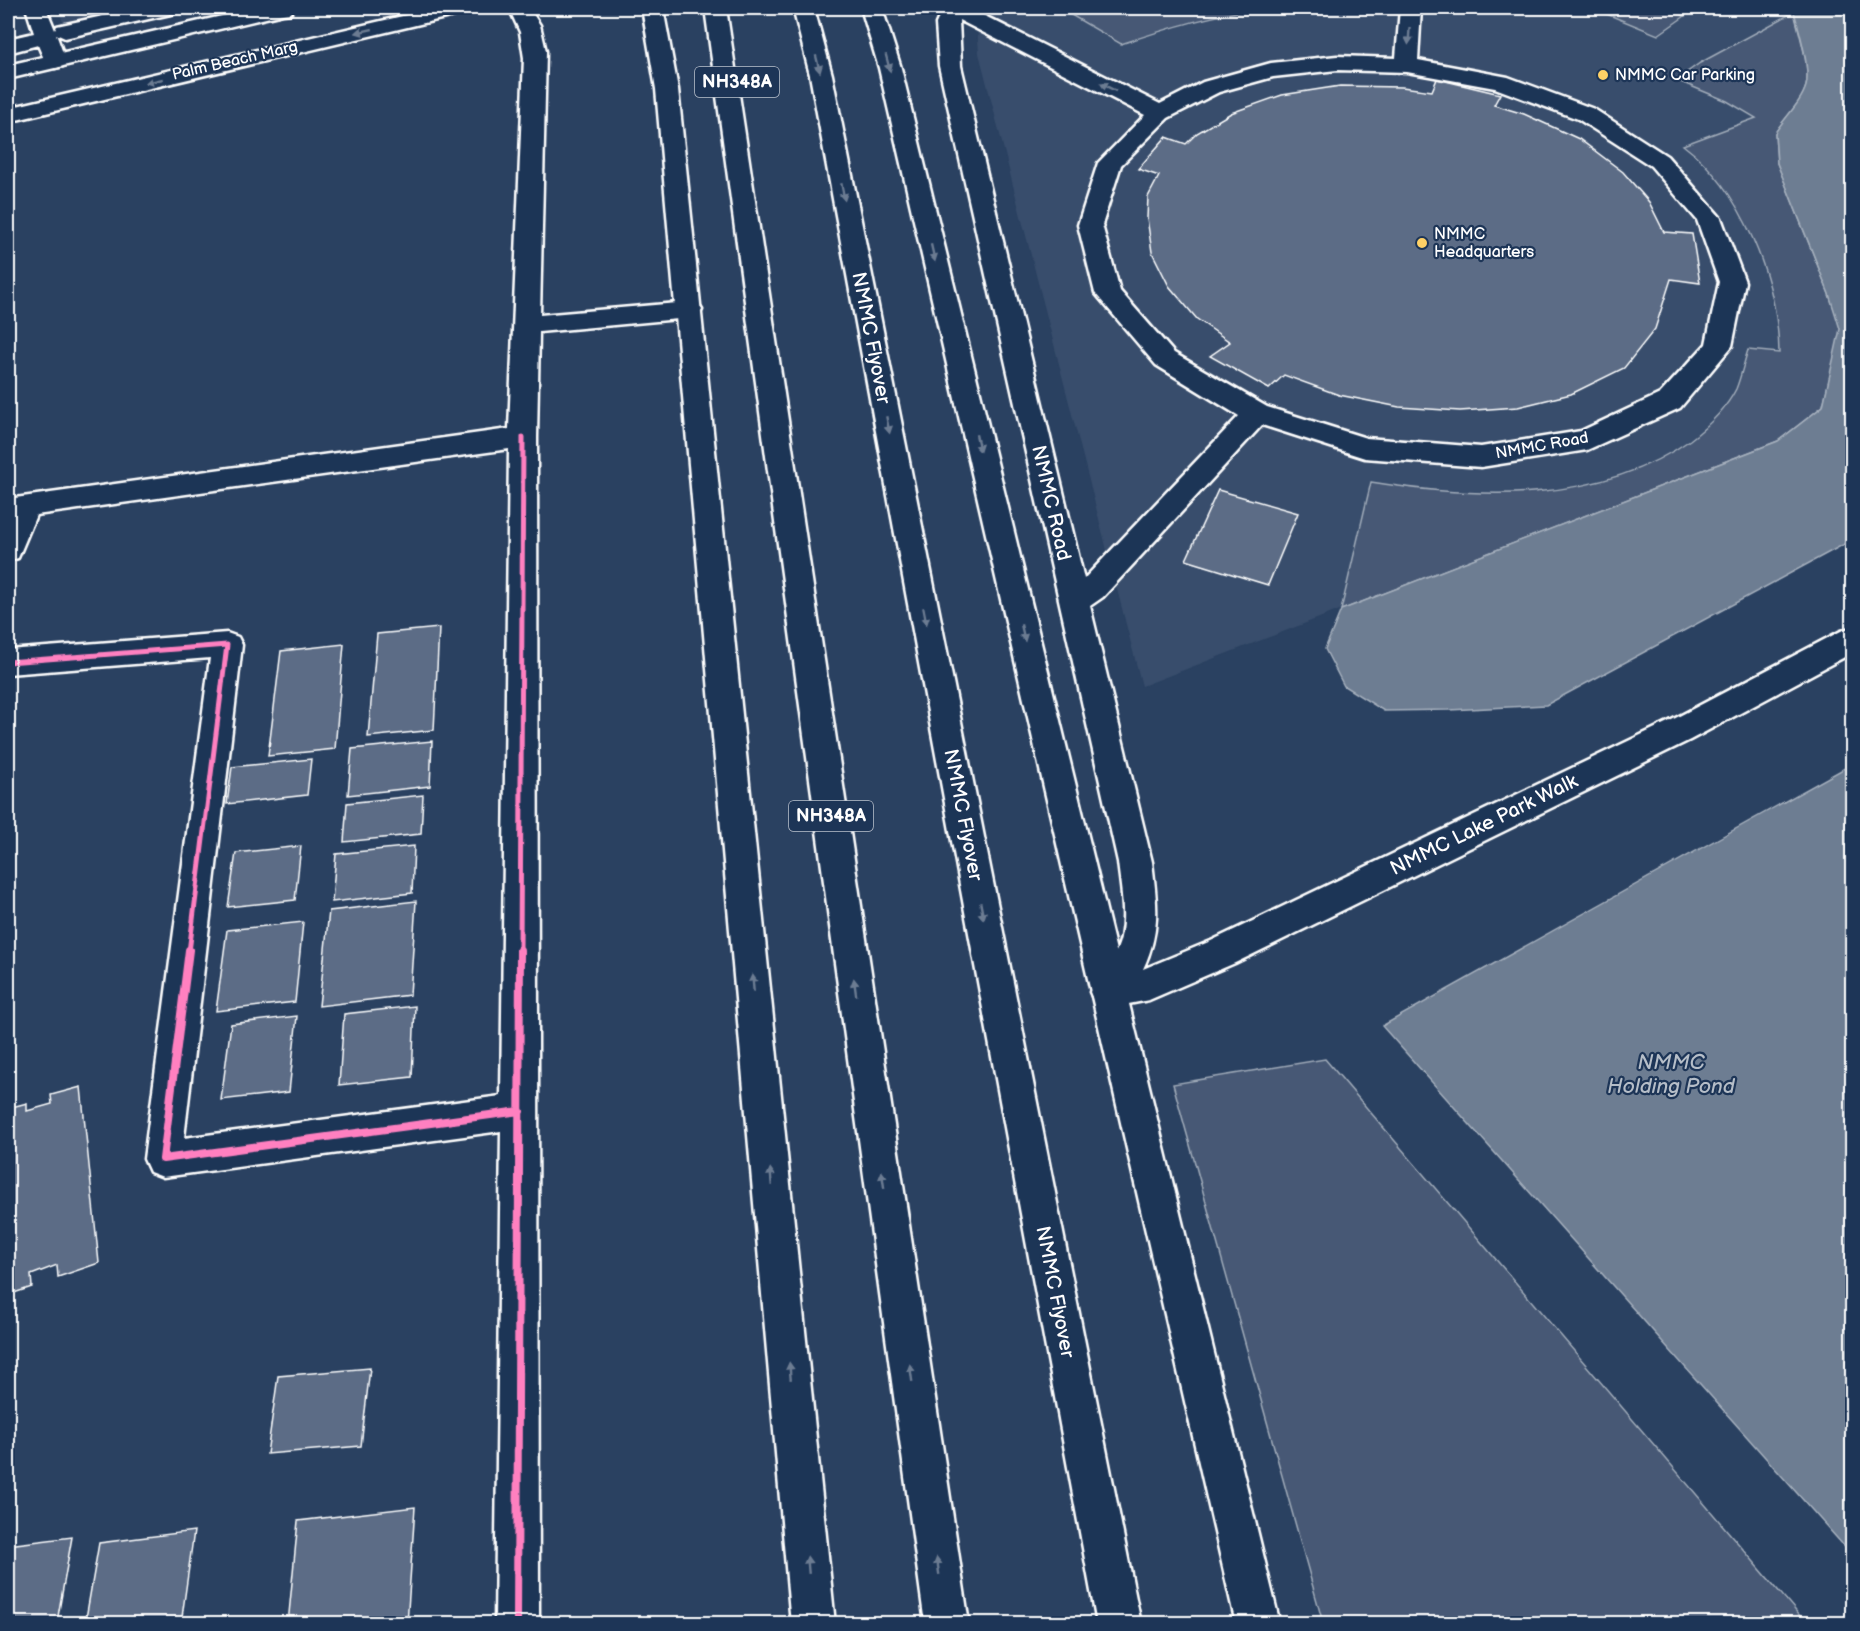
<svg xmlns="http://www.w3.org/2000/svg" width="1860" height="1631" font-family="'Balsamiq Sans',sans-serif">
	<rect width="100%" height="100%" fill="#2a4161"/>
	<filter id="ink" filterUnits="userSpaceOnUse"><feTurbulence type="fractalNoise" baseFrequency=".0167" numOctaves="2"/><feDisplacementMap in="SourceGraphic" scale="12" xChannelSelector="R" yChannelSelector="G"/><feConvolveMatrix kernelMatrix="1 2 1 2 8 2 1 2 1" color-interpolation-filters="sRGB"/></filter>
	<g filter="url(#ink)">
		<path fill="#394e6c" d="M58,8h82l-76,17z
			M985,8h808l13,58 23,228 -51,147 -636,245 -163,-633 -2,-29z"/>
		<path fill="#465975" stroke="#a2acba" stroke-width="1.5" d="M1059,8h208c-51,5 -98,20 -146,36z
			M1592,8h74l19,8 -27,19z
			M1794,12c4,18 17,57 12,74 -4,17 -22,32 -31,47l2,30 52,131 12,35 -18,77 -45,35 -437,169 30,-128c105,17 229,23 319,-42 17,-13 36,-31 46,-51 5,-12 8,-27 12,-39l31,3c-1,-72 -37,-164 -96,-208l73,-27 -29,-17 -51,-21 24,-17z
			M1325,1059l481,564h-483l-150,-539z"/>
		<path fill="#6d7d92" stroke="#a7b1be" stroke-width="1.5" d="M1793,8h59v532l-306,165 -97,5 -65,1 -40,-25 -19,-37 16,-39 437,-169 45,-35 17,-77 -11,-35 -52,-131 -2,-30c9,-15 26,-30 31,-47 5,-17 -8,-60 -13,-78z
			M1852,764v791l-470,-529z"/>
		<path fill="#5b6c86" stroke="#fff" stroke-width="1.5" d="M1437,79l63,15 -6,11 30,9 55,25 44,33 26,30 15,30 28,2 8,49 -29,-4 -16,50 -31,39 -53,26 -53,13 -58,4 -61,-4 -60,-12 -55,-20 -15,14 -59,-33 20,-14 -33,-23 -28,-33 -17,-34 -5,-34 1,-21 11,-21 -21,-7 28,-32 20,7 11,-11 34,-20 51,-18 58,-9 62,1 30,4z
			M1218,490l80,23 -30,72 -82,-25z
			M439,628l-5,102 -66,7 9,-103z
			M344,644l-9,105 -67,7 13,-105z
			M432,741l-2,45 -82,9 4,-46z
			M311,759l-4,36 -80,9 5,-37z
			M423,795l-2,39 -77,8 3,-39z
			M301,846l-6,54 -67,7 8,-54z
			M414,846l-2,47 -80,9 4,-48z
			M416,901l-6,94 -91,11 10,-95z
			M303,922l-8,80 -79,9 11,-81z
			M415,1006l-3,71 -73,8 5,-71z
			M297,1016l-8,76 -68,8 10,-76z
			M81,1087l18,176 -41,14 -1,-12 -26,10 1,12 -24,8v-187l19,-5v8l25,-7 -1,-9z
			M370,1368l-9,78 -94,8 11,-78z
			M415,1507l-8,117h-119l10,-103z
			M194,1531l-13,93h-96l14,-81z
			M72,1537l-15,85 -49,2v-79z"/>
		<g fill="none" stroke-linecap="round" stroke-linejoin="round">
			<defs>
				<path id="minor" d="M26,8h20l9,22 2,-4 83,-18h38l-3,5 -110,25 -9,-4 10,27 -3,5 -8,2 -8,-2 -9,-21 -30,8v-14l26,-6z
					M509,8h20l11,17 6,26 -6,264 149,-13 9,2 4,6 -4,6 -9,2 -150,14 -2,105 2,1187h-44l6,-493 -338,46 -13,-5 -6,-13 66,-501 -202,16v-24l219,-17 11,4 4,8 -58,493 317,-42 8,-647 -473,66 -18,43 -10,3v-62l501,-70 15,-371 -4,-26z
					M943,8h26l191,96 43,-22 68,-19 66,-7 59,2 4,-50h21l-3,52 90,17 86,32 73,47 54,62 24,64 -13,64 -52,62 -93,42 -106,17 -116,-9 -103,-33 -159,172 -13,9 62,256c5,41 9,69 -9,107l68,-28 457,-219 173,-91 11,-4v26l-162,87 -455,223 -86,37 -41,8 -13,-5 -5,-11c7,-15 19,-26 26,-40 13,-27 5,-62 2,-90l-179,-796 -3,-42zM959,20l186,95 -47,48 -20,62 17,68 61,72 83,51 -155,163 -123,-513zM1337,70l70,2 88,16 83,31 73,47 46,54 22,62 -13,62 -46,50 -79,37 -100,16 -115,-9 -99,-31 -93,-54 -54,-62 -18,-66 19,-60 47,-47 51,-26 54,-15z"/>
				<path id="major" d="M257,8h37l-3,5 -8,1 -275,65v-14z
					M437,8h36l-3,5 -8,1 -454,108v-14z"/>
				<path id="highway" d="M642,8h21l15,81 157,1535h-44l-135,-1535z
					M705,8h21l243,1616h-44z
					M793,8h21l18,67 309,1549h-44l-287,-1549z
					M861,8h21l19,60 379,1556h-44l-357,-1556z"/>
			</defs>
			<use href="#minor" stroke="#fff" stroke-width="5"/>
			<use href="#major" stroke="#fff" stroke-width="5"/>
			<use href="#highway" stroke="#fff" stroke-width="5"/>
			<use href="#minor" fill="#1d3557" fill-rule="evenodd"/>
			<use href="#major" fill="#1d3557" fill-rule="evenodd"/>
			<use href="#highway" fill="#1d3557" fill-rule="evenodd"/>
			<defs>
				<path id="cycleway-far1" d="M8,662l219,-17 -38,307
					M520,952l3,-515"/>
				<path id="cycleway" d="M189,950l-26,209 357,-48
					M517,1624l3,-674"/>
			</defs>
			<use href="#cycleway-far1" stroke="#1d3557" stroke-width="9"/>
			<use href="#cycleway" stroke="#1d3557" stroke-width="11"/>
			<use href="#cycleway-far1" stroke="#ff80c0" stroke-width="5"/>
			<use href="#cycleway" stroke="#ff80c0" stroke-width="8"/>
		</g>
		<defs><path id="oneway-solid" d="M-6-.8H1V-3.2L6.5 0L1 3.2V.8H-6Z" transform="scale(1.5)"/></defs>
		<g fill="#6c7c92">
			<use href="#oneway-solid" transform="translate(364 31) rotate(167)"/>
			<use href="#oneway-solid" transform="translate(1409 36) rotate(94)"/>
			<use href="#oneway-solid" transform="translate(888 63) rotate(75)"/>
			<use href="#oneway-solid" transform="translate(818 64) rotate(76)"/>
			<use href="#oneway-solid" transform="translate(154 81) rotate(167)"/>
			<use href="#oneway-solid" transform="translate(1108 87) rotate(-153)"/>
			<use href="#oneway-solid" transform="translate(843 192) rotate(79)"/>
			<use href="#oneway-solid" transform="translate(933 253) rotate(77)"/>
			<use href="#oneway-solid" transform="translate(888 425) rotate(79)"/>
			<use href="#oneway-solid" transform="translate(978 443) rotate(77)"/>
			<use href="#oneway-solid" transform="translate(925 616) rotate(79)"/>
			<use href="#oneway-solid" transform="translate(1023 633) rotate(77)"/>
			<use href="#oneway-solid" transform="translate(982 911) rotate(79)"/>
			<use href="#oneway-solid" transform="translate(753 983) rotate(-95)"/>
			<use href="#oneway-solid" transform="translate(855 987) rotate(-98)"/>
			<use href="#oneway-solid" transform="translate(771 1177) rotate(-95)"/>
			<use href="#oneway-solid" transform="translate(883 1180) rotate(-98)"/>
			<use href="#oneway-solid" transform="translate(790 1371) rotate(-95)"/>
			<use href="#oneway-solid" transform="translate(911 1373) rotate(-98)"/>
			<use href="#oneway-solid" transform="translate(808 1565) rotate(-95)"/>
			<use href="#oneway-solid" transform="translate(938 1566) rotate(-98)"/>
		</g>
	</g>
	<g fill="#ffd166" stroke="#1d3557" stroke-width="2">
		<circle cx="1603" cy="75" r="6"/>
		<circle cx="1422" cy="243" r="6"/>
	</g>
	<g text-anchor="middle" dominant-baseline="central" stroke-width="4.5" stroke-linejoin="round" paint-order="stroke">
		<g font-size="16" fill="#fff" stroke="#1d3557">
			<text transform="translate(235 61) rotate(-13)">Palm Beach Marg</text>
			<text transform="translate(1542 446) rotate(-10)">NMMC Road</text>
		</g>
		<g font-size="16" fill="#fff" stroke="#1d3557" text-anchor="start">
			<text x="1615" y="75">NMMC Car Parking</text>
			<text x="1434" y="234">NMMC<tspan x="1434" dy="18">Headquarters</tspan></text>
		</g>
		<g fill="#1d3557" stroke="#bbc2cd" stroke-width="1.5">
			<rect x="695" y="67" width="84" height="30" rx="4.5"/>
			<rect x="789" y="801" width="84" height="30" rx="4.5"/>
		</g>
		<g font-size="18" font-weight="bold" fill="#fff">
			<text x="737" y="82">NH348A</text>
			<text x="831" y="816">NH348A</text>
		</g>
		<g font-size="20" fill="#fff" stroke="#1d3557">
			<text transform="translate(871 338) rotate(79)">NMMC Flyover</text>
			<text transform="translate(1051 503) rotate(77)">NMMC Road</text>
			<text transform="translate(963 815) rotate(79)">NMMC Flyover</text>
			<text transform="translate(1484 825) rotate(-26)">NMMC Lake Park Walk</text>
			<text transform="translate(1055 1292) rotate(79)">NMMC Flyover</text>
		</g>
		<g font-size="21" font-style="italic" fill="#b6bec8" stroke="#1d3557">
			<text x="1671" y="1062">NMMC<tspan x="1671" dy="24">Holding Pond</tspan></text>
		</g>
	</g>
	<rect width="1860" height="1631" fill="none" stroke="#1d3557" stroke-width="30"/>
	<rect x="15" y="15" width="1830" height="1601" fill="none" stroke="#fff" stroke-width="2" filter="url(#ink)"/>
</svg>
